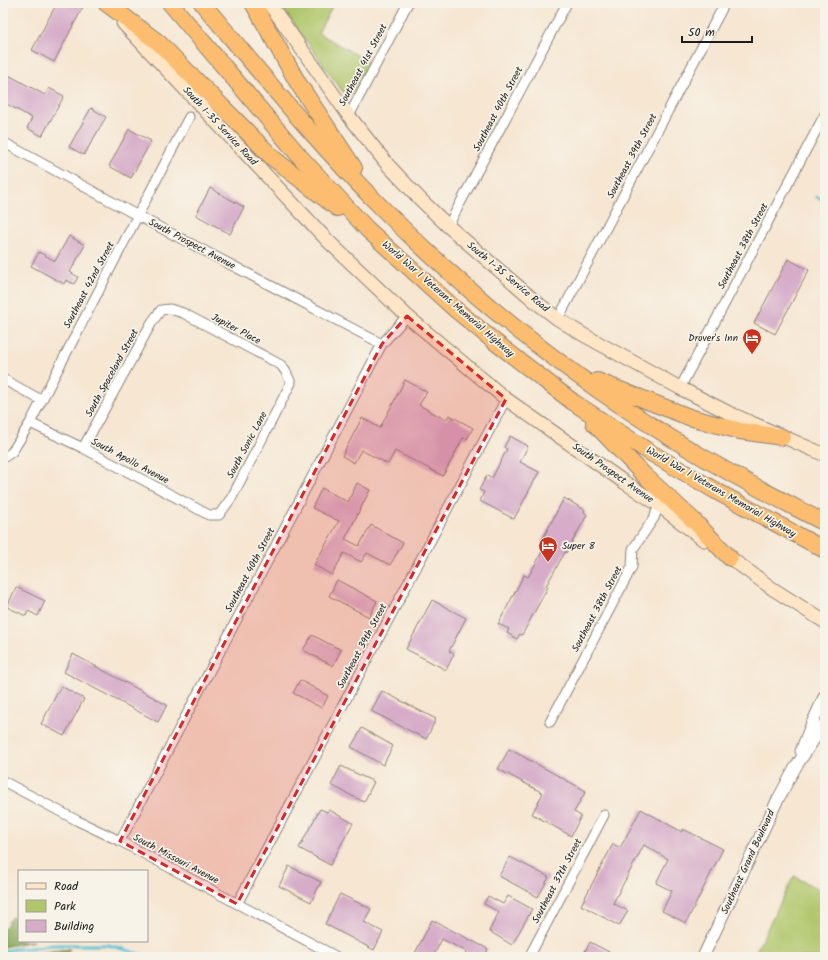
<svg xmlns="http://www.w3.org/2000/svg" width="828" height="960" font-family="Kalam,sans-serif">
	<rect width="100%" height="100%" fill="#f7f3e8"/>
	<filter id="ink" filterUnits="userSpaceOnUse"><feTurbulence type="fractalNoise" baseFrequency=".025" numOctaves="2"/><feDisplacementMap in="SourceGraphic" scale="8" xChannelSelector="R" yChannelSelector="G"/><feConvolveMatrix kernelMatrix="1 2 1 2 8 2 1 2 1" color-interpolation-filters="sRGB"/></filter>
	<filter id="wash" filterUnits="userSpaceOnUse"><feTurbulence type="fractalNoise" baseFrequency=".012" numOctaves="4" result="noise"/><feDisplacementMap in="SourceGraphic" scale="16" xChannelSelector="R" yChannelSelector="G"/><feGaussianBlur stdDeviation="0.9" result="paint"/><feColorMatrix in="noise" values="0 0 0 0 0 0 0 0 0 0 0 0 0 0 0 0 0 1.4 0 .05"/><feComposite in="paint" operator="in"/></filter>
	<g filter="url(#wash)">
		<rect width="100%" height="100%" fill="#f6e6d2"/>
		<path fill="#afc66b" stroke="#667144" d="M279,3h55l-16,30 51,29 -18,33 -9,-4z
			M794,876l31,17v64h-72z"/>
		<path fill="#8bab5f" stroke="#54643e" d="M11,917l8,3v21h15l-31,6v-19h2z
			M70,949l-7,8h-60l13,-4h20z"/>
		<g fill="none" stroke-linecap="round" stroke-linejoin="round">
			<path stroke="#5bc4d7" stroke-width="3" d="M817,197l8,4
				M3,952l11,-3 17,-1 17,-3h60l19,5 21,7"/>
		</g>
		<g id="blocks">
			<path fill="#d6acc9" d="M57,3h28l-31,59 -22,-12z
				M3,72l42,23 4,-7 15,8 -22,40 -15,-8 5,-10 -29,-16z
				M91,108l15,9 -22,38 -15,-8z
				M129,129l22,12 -20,37 -22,-12z
				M210,188l34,19 -14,27 -34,-19z
				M69,236l16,9 -15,27 8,5 -4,7 -8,-4 -2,4 -33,-18 8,-14 16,9z
				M788,259l21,11 -34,64 -21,-11z
				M405,380l22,12 -8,13 27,15 3,-5 24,13 -6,11 -4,-1 -20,38 -48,-25 -7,13 -27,-14 -7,13 -12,-7 20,-38 18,10z
				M510,436l18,10 -8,16 19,10 -25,47 -34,-18 4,-9 -5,-2 8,-15 5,3 15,-29 -3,-2z
				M357,483l13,7 -25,49 14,7 12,-21 32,18 -13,22 -23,-12 -6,9 -17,-9 -12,22 -18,-10 25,-44 -27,-13 10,-20 26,14z
				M564,498l21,12 -1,2 3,3 -21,38 -1,-1 -19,34 2,1 -26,48 -2,-1 -3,5 -10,-6 2,-4 -11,-5 26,-49 4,2 18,-32 -5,-3z
				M337,580l40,21 -8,16 -40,-21z
				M16,587l29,14 -7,15 -10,-5 -2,5 -19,-9z
				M432,600l34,18 -17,33 5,3 -8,16 -40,-21z
				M312,635l29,15 -8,16 -30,-16z
				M73,654l94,51 -9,17 -94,-50z
				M300,680l28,16 -6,12 -29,-15z
				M61,686l23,13 -20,37 -23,-12z
				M382,691l54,28 -10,20 -55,-28z
				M362,728l31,18 -10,19 -32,-18z
				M509,749l77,42 -12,21 7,4 -10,20 -39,-22 11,-21 -45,-24z
				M341,766l33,16 -10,20 -33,-17z
				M320,809l7,3 2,-2 24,13 -23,42 -31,-17z
				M641,809l41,23 1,-3 40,20 -37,74 -24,-12 10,-20 -16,-8 12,-24 -24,-14 -31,58 15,8 -9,15 -38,-21 32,-61 7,4z
				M510,857l39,20 -11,20 -39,-21z
				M289,866l32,16 -10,20 -32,-16z
				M340,894l31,15 -7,13 19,10 -9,18 -49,-26z
				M488,896l15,8 5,-8 24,13 -20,36 -23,-14 10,-19 -15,-8z
				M432,920l56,29 -4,8h-20l3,-5 -25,-13 -9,18h-20z
				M590,942l19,10 -2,5h-25z"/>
		</g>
	</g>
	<g filter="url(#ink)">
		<use href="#blocks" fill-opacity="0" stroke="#898177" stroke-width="1"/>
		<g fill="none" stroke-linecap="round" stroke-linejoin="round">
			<defs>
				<path id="minor" d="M349,116l59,-113
					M3,142l135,74 244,128
					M448,226l119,-223
					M558,319l167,-316
					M3,379l38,21
					M680,388l145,-274
					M30,423l53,25 126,67h10l13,-18 59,-114 -5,-11 -5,-7 -98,-52 -13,-4 -9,1 -9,12 -69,126
					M3,458l9,-6 18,-29 159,-306
					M550,722l82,-155 1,-18 21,-31 5,-13
					M3,781l75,40 42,20 217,116
					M120,841l262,-497 25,-28
					M237,904l269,-505
					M529,957l75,-142"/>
				<path id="tertiary" d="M801,751l9,-23 15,-33
					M703,957l74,-156 18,-33 30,-45"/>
				<path id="secondary" d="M269,3l80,113 38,48 33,35 28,27 88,76 22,17 24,15 98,54 49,25 96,42
					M123,23l205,218 79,75 99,83 118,83 35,23 45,35
					M722,552l51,37 52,33"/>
				<path id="motorway" d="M106,3l53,40 114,115 64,50
					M170,3l132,156 65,70 88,80 40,33 78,60 78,51 65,38 109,59
					M202,3c58,69 115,140 179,204 95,96 208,184 325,252 39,23 79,43 119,64
					M253,3l45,80 56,85
					M597,381l92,36 51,14 42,6
					M594,423l49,51 50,46 37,38"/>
			</defs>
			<use href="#minor" stroke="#898177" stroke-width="11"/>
			<use href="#tertiary" stroke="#898177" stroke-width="13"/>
			<use href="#secondary" stroke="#898177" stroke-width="15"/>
			<use href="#motorway" stroke="#898177" stroke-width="18"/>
			<use href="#minor" stroke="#fff" stroke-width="9"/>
			<use href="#tertiary" stroke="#fff" stroke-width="11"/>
			<use href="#secondary" stroke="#fee5c5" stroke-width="13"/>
			<use href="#motorway" stroke="#fcbd6f" stroke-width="16"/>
		</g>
	</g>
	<path fill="#d62828" fill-opacity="0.2" stroke="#d62828" stroke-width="3" stroke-dasharray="8 5" stroke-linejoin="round" d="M407,316l99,83 -269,505 -117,-63 262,-497z"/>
	<defs>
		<symbol id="hotel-pin" viewBox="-11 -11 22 30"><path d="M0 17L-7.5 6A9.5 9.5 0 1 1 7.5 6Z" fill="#c8321e" stroke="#f7f3e8"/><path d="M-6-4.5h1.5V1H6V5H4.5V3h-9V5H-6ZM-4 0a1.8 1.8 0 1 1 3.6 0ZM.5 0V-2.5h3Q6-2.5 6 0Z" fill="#fff"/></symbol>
	</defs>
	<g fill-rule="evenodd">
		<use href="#hotel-pin" x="741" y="327" width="22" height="30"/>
		<use href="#hotel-pin" x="537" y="535" width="22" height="30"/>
	</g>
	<g text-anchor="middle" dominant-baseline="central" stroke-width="3.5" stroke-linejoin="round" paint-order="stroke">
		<g font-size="10" fill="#1c1c1c" stroke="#f7f3e8">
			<text transform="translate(363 65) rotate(-62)">Southeast 41st Street</text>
			<text transform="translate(498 109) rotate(-62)">Southeast 40th Street</text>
			<text transform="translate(220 126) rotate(47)">South I-35 Service Road</text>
			<text transform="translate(632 156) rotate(-62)">Southeast 39th Street</text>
			<text transform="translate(192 244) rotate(28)">South Prospect Avenue</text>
			<text transform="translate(743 246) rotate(-62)">Southeast 38th Street</text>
			<text transform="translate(508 277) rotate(40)">South I-35 Service Road</text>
			<text transform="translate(89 285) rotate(-62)">Southeast 42nd Street</text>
			<text transform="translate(448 299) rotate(41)">World War I Veterans Memorial Highway</text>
			<text transform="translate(236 329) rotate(28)">Jupiter Place</text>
			<text transform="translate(112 373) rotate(-61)">South Spaceland Street</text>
			<text transform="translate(247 445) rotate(-62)">South Sonic Lane</text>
			<text transform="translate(130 461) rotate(28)">South Apollo Avenue</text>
			<text transform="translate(613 473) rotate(35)">South Prospect Avenue</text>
			<text transform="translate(721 492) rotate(30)">World War I Veterans Memorial Highway</text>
			<text transform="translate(250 570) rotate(-62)">Southeast 40th Street</text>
			<text transform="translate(597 609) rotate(-62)">Southeast 38th Street</text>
			<text transform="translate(362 646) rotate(-62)">Southeast 39th Street</text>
			<text transform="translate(176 859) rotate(28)">South Missouri Avenue</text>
			<text transform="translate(748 862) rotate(-65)">Southeast Grand Boulevard</text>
			<text transform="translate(557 881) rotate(-62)">Southeast 37th Street</text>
		</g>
		<g font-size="10" fill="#1c1c1c" stroke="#f7f3e8" text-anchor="end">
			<text x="738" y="338">Drover's Inn</text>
			<text x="562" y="546" text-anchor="start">Super 8</text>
		</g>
	</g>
	<rect width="828" height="960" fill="none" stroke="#f7f3e8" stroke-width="16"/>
	<rect x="18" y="870" width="130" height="72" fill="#f7f3e8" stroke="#9f9d96"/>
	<rect x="26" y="883" width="20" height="6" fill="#fee5c5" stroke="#9f9d96"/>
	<text x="54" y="890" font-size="12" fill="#1c1c1c">Road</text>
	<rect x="26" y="900" width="20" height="12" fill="#afc66b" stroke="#9f9d96"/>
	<text x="54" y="910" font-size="12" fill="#1c1c1c">Park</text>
	<rect x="26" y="920" width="20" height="12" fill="#d6acc9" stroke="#9f9d96"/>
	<text x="54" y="930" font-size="12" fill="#1c1c1c">Building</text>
	<path d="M682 36v6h70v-6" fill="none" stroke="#1c1c1c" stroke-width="2"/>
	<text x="688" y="36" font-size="12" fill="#1c1c1c" stroke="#f7f3e8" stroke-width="3" paint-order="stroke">50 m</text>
</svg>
